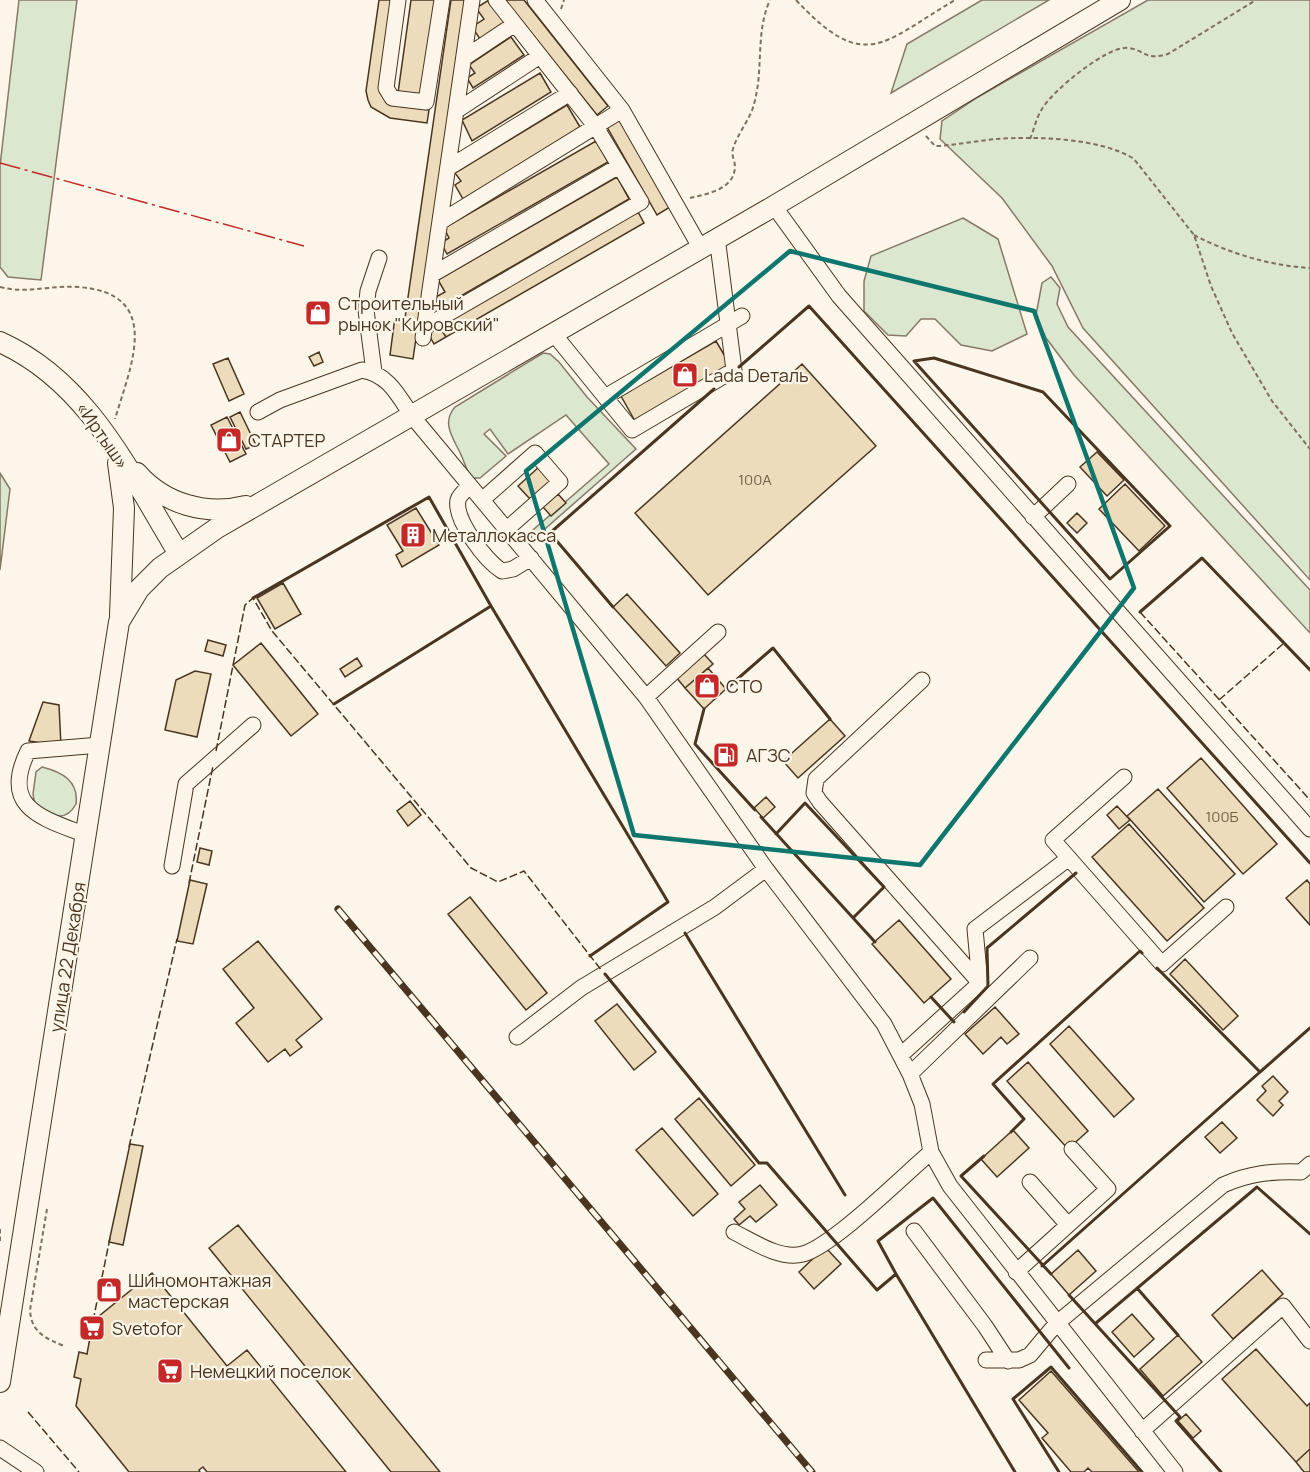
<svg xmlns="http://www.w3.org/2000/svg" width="1310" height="1472" font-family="Manrope,sans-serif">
	<rect width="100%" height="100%" fill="#fbf6e9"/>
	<path fill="#dce7d0" stroke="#887966" stroke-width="1.5" d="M19,0h58l-36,280 -33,-3 -8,-10v-101z
		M982,0h67l-158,93 16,-49z
		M1148,0h162v580l-227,-252 -31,-62 -50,-68 -62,-59 2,-18 36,-24z
		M963,218l35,21 29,95 -35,17 -31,-6 -26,-26h-14l-15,17 -18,-1 -24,-24v-30l7,-25z
		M1051,277l9,11 -3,16 11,23 242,263v43l-236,-258 -28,-37 -10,-23 6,-32z
		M543,353l7,1 9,8 28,35 49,52 -106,93 3,-12 76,-66 -43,-49 -58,39 -18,-25 -6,5 22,22 -26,22h-7c-7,-7 -7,-12 -11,-21 -7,-17 -22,-33 -7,-50z
		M0,473l10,16 -10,81z
		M42,767c20,5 37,14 34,37 -11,20 -25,11 -41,2l-2,-12 3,-22z"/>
	<path fill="#ecdcbc" stroke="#4a3520" stroke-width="1.5" d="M379,0h14l-13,93 15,12 34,5 -2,13 -37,-5 -19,-11 -3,-7 -2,-9z
		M411,0h26l-14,97 -25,-4z
		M451,0h14l-52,359 -23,-4 5,-38 10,1z
		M489,0l15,22 -24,17 -8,-12 12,-8 -8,-11z
		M505,0h19l84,106 -11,9z
		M511,37l13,18 -51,33 -6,-10 8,-5 -6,-8z
		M540,73l11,19 -79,49 -10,-21z
		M567,105l13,22 -117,72 -8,-14 6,-4 -6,-8z
		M620,120l50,87 -13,8 -50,-88z
		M596,141l12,21 -161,92 -6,-11 8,-5 -5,-10z
		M617,177l12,22 -189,109 -6,-10 11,-6 -7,-12z
		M638,212l6,11 -198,114 -7,-11z
		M439,326l7,11 -12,7 -6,-11z
		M716,341l14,24 -95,56 -14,-25 9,-5 -2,-4 16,-10 3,4z
		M319,352l4,10 -9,4 -5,-9z
		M228,358l16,36 -15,7 -16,-37z
		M802,364l74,82 -168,149 -73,-82z
		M240,412l16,33 -10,4 -16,-32z
		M227,417l19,37 -16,8 -19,-37z
		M1097,452l27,28 -17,16 -27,-29z
		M540,466l12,14 -4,3 10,11 -15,13 -10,-10 -3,2 -12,-13z
		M1125,484l40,42 -26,25 -40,-42z
		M558,494l8,9 -15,13 -8,-9z
		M416,508l23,37 -37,22 -6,-12 7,-4 -16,-26z
		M1077,513l10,10 -10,10 -10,-10z
		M283,583l18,31 -26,15 -18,-31z
		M627,594l53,59 -14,13 -53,-59z
		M208,640l18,5 -3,11 -18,-5z
		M261,643l57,71 -27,22 -58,-71z
		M703,653l10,11 -28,24 -9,-11z
		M357,658l5,8 -17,11 -5,-8z
		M708,668l18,21 -22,20 -19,-21z
		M195,671l16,3 -14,63 -32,-7 11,-50z
		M43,702l16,3 2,41 -32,-5z
		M830,719l15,17 -47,42 -15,-17z
		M1201,758l76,86 -34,30 -76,-86z
		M1158,789l77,85 -31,28 -77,-86z
		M766,797l9,10 -12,11 -9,-10z
		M410,801l11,14 -13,11 -11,-15z
		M1117,806l13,14 -11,9 -12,-14z
		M1129,824l75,84 -37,33 -75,-84z
		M200,848l12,3 -3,14 -12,-3z
		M190,880l17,4 -14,60 -16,-3z
		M1307,880l3,4v41l-24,-27z
		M470,897l77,96 -21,17 -78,-96z
		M899,920l52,59 -27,24 -52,-59z
		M258,941l64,78 -26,21 6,7 -12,9 -5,-7 -17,13 -32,-39 18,-15 -31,-39z
		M1185,959l53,57 -15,14 -53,-56z
		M617,1004l39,48 -22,18 -39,-49z
		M995,1007l24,27 -12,10 -6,-7 -18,17 -18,-20z
		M1069,1026l65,73 -20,18 -64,-73z
		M1028,1062l60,69 -20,18 -61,-68z
		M1273,1076l15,16 -9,9 4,4 -10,11 -16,-16 9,-9 -4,-5z
		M699,1098l56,67 -24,21 -56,-67z
		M1222,1122l15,16 -17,15 -15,-16z
		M662,1128l56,66 -25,22 -57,-66z
		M1013,1130l16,18 -32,29 -16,-18z
		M130,1144l13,2 -20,99 -14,-3z
		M760,1185l17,20 -21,17 -6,-6 -11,9 -5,-6 11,-10 -6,-7z
		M238,1225l202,247h-49l-182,-224z
		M825,1247l16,17 -27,25 -15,-17z
		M1078,1250l18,21 -27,24 -18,-21z
		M1262,1270l21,24 -50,45 -21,-24z
		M152,1273l75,93 20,-16 99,122h-139l-4,-5 -4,3 1,2h-71l-53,-66 5,-27 -7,-2 5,-25 8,2 6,-33z
		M107,1281h8l-4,19 -8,-2z
		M1132,1314l22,25 -20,18 -22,-25z
		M1178,1335l24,27 -39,34 -23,-27z
		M1256,1349l51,57 3,-3v46l-14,13 -74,-83z
		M1051,1371l88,101h-47l-4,-4 -4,4h-13l-29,-34 6,-5 -29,-33z
		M1186,1414l15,17 -8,7 -15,-17z
		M1310,1449v23h-6l-8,-10z"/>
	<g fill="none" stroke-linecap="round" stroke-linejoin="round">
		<defs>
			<path id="minor" d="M398,0l-12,88 6,10 34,4 16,-102
				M535,0l87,110 78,137
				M464,58l51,-34
				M456,111l84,-55
				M448,168l122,-75
				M774,206l65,90 471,533
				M440,222l182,-112
				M433,274l186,-108
				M425,327l216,-125 -45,-75 -100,-127
				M553,333l79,97 102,-60 -17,-133
				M423,338l49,-338
				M374,372l-8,-62 2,-19 11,-33
				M605,397l137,-81
				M258,412l22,-12 82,-30c26,4 36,25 50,46l234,281 120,172 118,155 26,50 12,30 9,48 19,34 225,286
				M470,486c-4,4 -10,8 -12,14 -4,20 28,61 44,71l11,-2 18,-11
				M482,500l53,-47 25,29 -53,47
				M1033,517l35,-33
				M922,680l-106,99 -2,14 6,9 160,181
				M646,697l72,-65
				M1124,777l-71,63 109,124 64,-57
				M86,835c-44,-17 -86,-27 -58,-84l72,-6
				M172,866l14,-82 67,-59
				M517,1037l64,-49 134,-81 51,-38
				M902,1054l78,-71 -5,-54 94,-71
				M910,1074l120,-116
				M1030,1182l38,43
				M914,1231l71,95 23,35
				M734,1232c20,10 46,28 69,22 30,-8 101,-79 128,-102
				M1016,1272l92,-83 -36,-40
				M986,1360h33l11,-5 26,-31 167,-139c27,-12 49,-14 78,-13l9,-8
				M1142,1431l141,-125 27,35
				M0,1448l36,24"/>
			<path id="major" d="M0,342c89,40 130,132 179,212
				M118,463l6,45 -4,108
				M137,473c27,31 69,43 109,33
				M0,1382l119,-760 20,-33 21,-21 57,-40 557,-322 346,-206"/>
		</defs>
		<use href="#minor" stroke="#4a3520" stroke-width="17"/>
		<use href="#major" stroke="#4a3520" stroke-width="22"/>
		<path stroke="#7f6f5c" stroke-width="2" stroke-dasharray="4.5 3" stroke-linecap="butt" d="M796,0c69,74 86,43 159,0
			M561,9l3,-9
			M926,136l9,10c21,-1 41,-5 61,-7 38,-3 106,-1 138,20l60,76 17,51 21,47 40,68 38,48
			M1030,139c4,-9 6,-21 12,-30 10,-18 66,-64 86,-61 18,2 16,13 40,6l88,-54
			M690,198c16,-4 44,-8 45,-31 0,-6 -4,-12 -2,-18 4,-15 17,-29 21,-45 10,-35 1,-71 16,-104
			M1194,235c34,18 77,31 116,33
			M0,287c26,7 51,-2 78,0 86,6 53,78 37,132
			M47,1209l-17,101c1,22 15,28 34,36
			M0,1229v12"/>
		<use href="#minor" stroke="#fbf6e9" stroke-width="15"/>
		<use href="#major" stroke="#fbf6e9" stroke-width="20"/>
		<defs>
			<path id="rail" d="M338,909l474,563"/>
		</defs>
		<use href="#rail" stroke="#4a3520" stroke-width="7"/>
		<use href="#rail" stroke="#fbf6e9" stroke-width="4.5" stroke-dasharray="14" stroke-linecap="butt"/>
		<path stroke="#4a3520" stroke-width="1.5" stroke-dasharray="8 3" stroke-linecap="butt" d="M1140,612l170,188
			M1219,700l65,-57
			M216,751l29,-146 8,-7 19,33 199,237 27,14 26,-11 78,100
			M189,883l24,-117
			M129,1147l48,-208
			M93,1321l17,-83
			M28,1412l51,60"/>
		<path stroke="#4a3520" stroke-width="3" d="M934,358l109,34 127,134 -60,53 -196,-218z
			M739,367l70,-61 501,557
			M253,598l176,-101 62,109 -157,98
			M491,606l177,296 -78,54
			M613,607l-63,-74 164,-144
			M1140,612l62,-54 108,112
			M726,689l47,-41 57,71
			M704,709l-9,35 60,66
			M761,817l114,125
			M776,834l29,-31 79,84 -31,31
			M685,933l160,262
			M605,974l154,189h8l110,127 19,-16 119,198
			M931,997l23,25
			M964,1012l24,-26 -1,-38 89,-75
			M1260,1072l50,-44
			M1011,1132l13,-13 -31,-35 147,-133 2,2
			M984,1156l-23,20 90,98
			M1042,1266l218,-194 -103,-104
			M896,1274l-18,-33 55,-43 136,170
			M1137,1288l41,47
			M1069,1295l111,122 -4,4 45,51
			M1096,1323l161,-136 53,47
			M1059,1472l-46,-73 38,-32 91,105"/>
		<path stroke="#c62828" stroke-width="1.5" stroke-dasharray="21 4.5 3 4.5" stroke-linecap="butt" d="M0,163l304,83"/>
	</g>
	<path fill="none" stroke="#0f766e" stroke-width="4.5" stroke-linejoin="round" d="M790,251l244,60 100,277 -214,277 -286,-30 -108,-364z"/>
	<defs>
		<symbol id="shop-square" viewBox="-11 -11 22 22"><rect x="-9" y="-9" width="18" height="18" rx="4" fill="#c62828" stroke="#fbf6e9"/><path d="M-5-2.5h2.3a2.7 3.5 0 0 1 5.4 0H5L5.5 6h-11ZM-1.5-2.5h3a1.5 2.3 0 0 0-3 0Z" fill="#fff"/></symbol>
		<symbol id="building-square" viewBox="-11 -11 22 22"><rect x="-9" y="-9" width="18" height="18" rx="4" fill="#c62828" stroke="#fbf6e9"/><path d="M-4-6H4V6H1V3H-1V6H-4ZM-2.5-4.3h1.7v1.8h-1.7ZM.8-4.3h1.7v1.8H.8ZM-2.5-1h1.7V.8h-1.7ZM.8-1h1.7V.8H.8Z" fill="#fff"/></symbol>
		<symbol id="fuel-square" viewBox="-11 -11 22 22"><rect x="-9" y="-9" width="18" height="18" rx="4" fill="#c62828" stroke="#fbf6e9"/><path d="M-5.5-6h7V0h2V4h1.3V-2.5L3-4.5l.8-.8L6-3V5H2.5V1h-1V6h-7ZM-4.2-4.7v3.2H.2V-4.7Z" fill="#fff"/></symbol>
		<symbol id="supermarket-square" viewBox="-11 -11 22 22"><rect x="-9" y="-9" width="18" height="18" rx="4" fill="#c62828" stroke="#fbf6e9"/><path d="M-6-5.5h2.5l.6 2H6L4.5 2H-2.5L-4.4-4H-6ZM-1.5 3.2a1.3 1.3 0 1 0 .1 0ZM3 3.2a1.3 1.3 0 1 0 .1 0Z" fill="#fff"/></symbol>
	</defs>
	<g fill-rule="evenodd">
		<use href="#shop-square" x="303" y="298" width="30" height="30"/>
		<use href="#shop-square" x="670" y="360" width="30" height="30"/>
		<use href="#shop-square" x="214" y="425" width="30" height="30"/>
		<use href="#building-square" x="398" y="520" width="30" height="30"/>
		<use href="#shop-square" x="692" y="671" width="30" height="30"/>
		<use href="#fuel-square" x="711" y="740" width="30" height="30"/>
		<use href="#shop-square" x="94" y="1275" width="30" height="30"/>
		<use href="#supermarket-square" x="77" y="1313" width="30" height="30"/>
		<use href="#supermarket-square" x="155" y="1356" width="30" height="30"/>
	</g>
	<g text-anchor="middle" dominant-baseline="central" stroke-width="4.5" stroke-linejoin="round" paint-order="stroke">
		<g font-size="15" fill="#725f47">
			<text x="755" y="479">100А</text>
			<text x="1222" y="816">100Б</text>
		</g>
		<g font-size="18" fill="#4a3520" stroke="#fbf6e9" text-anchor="start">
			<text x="338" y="303">Строительный<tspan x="338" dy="21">рынок "Кировский"</tspan></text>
			<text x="704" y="375">Lada Dеталь</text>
			<text x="248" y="440">СТАРТЕР</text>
			<text x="432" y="535">Металлокасса</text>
			<text x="726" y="686">СТО</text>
			<text x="746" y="755">АГЗС</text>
			<text x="128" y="1280">Шиномонтажная<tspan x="128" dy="21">мастерская</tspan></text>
			<text x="112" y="1328">Svetofor</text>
			<text x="190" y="1371">Немецкий поселок</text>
		</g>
		<g font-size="18" fill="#4a3520" stroke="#fbf6e9">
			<text transform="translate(103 435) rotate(55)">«Иртыш»</text>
			<text transform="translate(67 957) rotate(-81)">улица 22 Декабря</text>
		</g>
	</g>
</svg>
